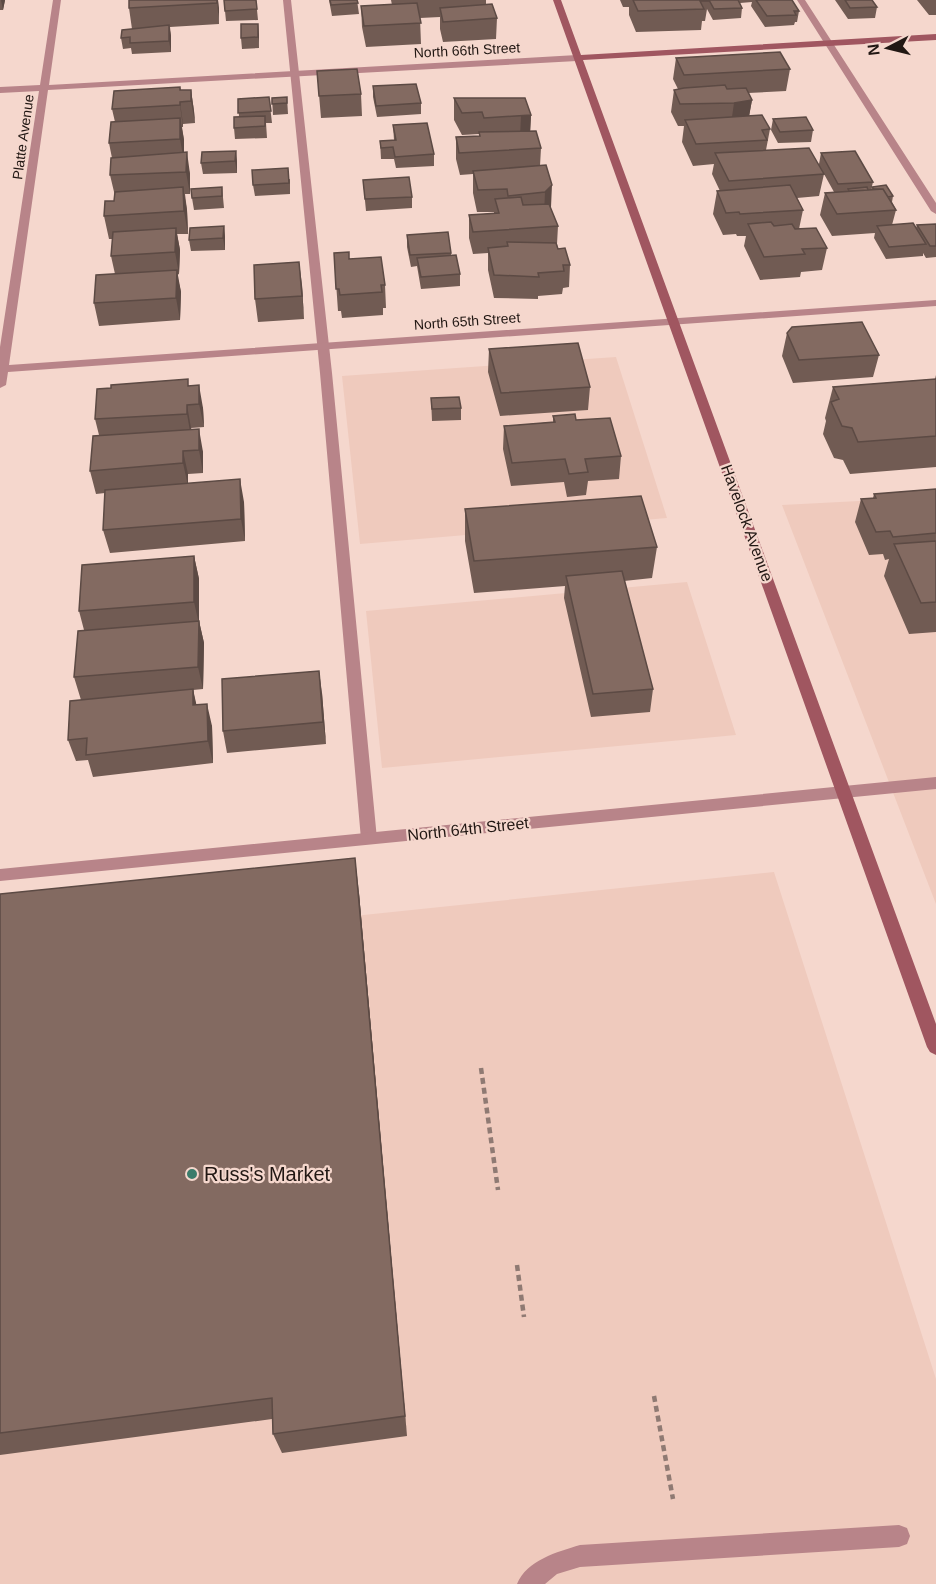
<svg xmlns="http://www.w3.org/2000/svg" width="936" height="1584" font-family="Helvetica,sans-serif">
	<rect width="100%" height="100%" fill="#f5d7cd"/>
	<path fill="#efcabd" d="M616,357l51,161 -307,26 -18,-168z
		M936,497v407l-154,-399z
		M687,582l49,153 -354,33 -16,-157z
		M774,872l162,507v205h-936v-655l354,-13z"/>
	<g fill="none" stroke-linecap="round" stroke-linejoin="round">
		<path stroke="#8f7a73" stroke-width="4.5" stroke-dasharray="6 4" stroke-linecap="butt" d="M481,1068l17,122
			M517,1265l7,52
			M654,1396l19,103"/>
		<path fill="#b88489" fill-rule="evenodd" d="M283,0h8l41,373 45,466 -3,4h-10l-3,-4 -41,-466z
			M797,0h8l131,203v11l-5,-3z
			M899,1525l8,3 3,8 -3,8 -8,3 -319,20 -23,7 -12,10h-28c10,-24 40,-32 63,-39z"/>
		<path fill="#b88489" fill-rule="evenodd" d="M53,0h8l-12,85 528,-30 4,3 -4,3 -529,29 -39,275 927,-65v6l-928,66 -2,13 -6,3v-41l39,-256 -39,2v-6l40,-2z
			M936,777v12l-936,92v-12z"/>
		<path fill="#a05660" fill-rule="evenodd" d="M553,0h8l20,55 355,-21v6l-353,20 353,964v31l-6,-3 -3,-5z"/>
	</g>
	<path fill="#715b53" d="M0,0h5l-2,10h-3z
		M218,0l1,24 -49,3 1,9v16l-39,2 -1,-6 -8,1 -2,-11 11,-9 -3,-21z
		M256,0l2,20 -32,1 -1,-10z
		M329,0h28l2,14 -27,2z
		M391,0h95v4l11,14 -1,21 -53,3 -3,-13v-12l-20,1 1,26 -55,3 -4,-20 -1,-21 31,-1z
		M620,0h172l7,11 -2,11h-2l-1,3 -29,2 -14,-21 1,-4 -12,1 2,5 -1,10 -28,2 -6,-11 -2,12h-3l-1,9 -65,2 -7,-17v-8h-6z
		M835,0h37l5,7 -2,11 -27,1z
		M917,0h19v15h-7z
		M258,24l1,24 -17,1 -1,-11z
		M676,58l114,11 -4,22 -38,2 4,7 -3,16 21,13 -4,21 53,14 2,-11 52,29 -2,8 1,-3 21,9 -1,6 4,8 -4,15 24,3 1,-3 19,-1v33l-10,1 -3,-5v3l-37,3 -12,-21 1,-5 -43,3 -12,-21 5,-22 9,-1 -10,-18 -5,22 -22,2 6,12 -4,19 28,19 -5,22 -21,2 -1,5 -40,3 -16,-34 2,-10h-9l-1,-2 -13,1 -10,-21 4,-23h3l-8,-17 2,-10 -21,2 -11,-24 2,-16h-6l-7,-14 3,-22 4,-1 -5,-10z
		M317,71l44,23 1,22 -41,2z
		M373,86l48,17v11l-44,3 -4,-20z
		M180,87l1,3h10l3,21 1,12 -12,1v3h-1l2,13v12l6,22v20h-5l2,16 1,24h-11l3,16 -1,24 -2,1 4,17 -1,28 -81,6 -5,-23 21,-29 -4,-18 2,-17h-4l-5,-23 10,-15 1,-5 -5,-21 2,-17 -3,-15 6,-21 -3,-13z
		M269,97l3,26h-6l1,15 -32,1 -1,-11 5,-11 -1,-18z
		M287,97l1,17 -15,1 -1,-17z
		M454,98l77,17 -1,16 11,17 -1,18 10,41 8,19 -1,18 1,5 12,16 -1,22 -6,1 -1,6 -24,2v3l-44,-1 -6,-28v-17l-15,1 -4,-16v-23l25,-1v-2h-17l-4,-19v-19l-13,1 -4,-16v-22l23,-1v-2l-17,1 -8,-15z
		M773,119l40,11 -2,12 -33,1 -7,-13z
		M393,125l41,29v12l-38,2 -2,-9h-13l-1,-18 14,-1z
		M236,151l1,11v11l-34,1 -2,-11z
		M290,179v15l-35,2 -2,-11z
		M363,180l49,17v11l-46,3z
		M222,187l2,21 -30,2 -2,-12z
		M224,226l1,11v13l-34,1 -2,-11z
		M407,235l44,18v2l9,19v12l-39,3 -4,-23 -6,1 -4,-20z
		M334,253l15,6 36,26 1,23h-3v7l-41,3 -1,-7h-3z
		M302,285l2,34 -46,3 -3,-23z
		M787,333l92,22 -6,22 -80,6 -11,-27z
		M489,349l101,38 -2,23 -88,6 -12,-44z
		M936,375v92l-86,7 -7,-14 -9,-2 -11,-24 3,-13 -1,-3 8,-31 102,-8z
		M189,386l14,22 1,19 -13,1 12,24v21l-15,1v10l56,18 1,39 -135,12 -7,-23 2,-37 -9,1 -6,-23 9,-36 -4,-16z
		M431,398l30,10v12l-29,1z
		M553,416l23,4 45,36 -2,23 -31,2 -2,14 -19,2 -3,-15 -53,4 -8,-37 1,-23 49,-4z
		M936,489v143l-27,2 -25,-58 5,-17 -4,1 -2,-6 -14,1 -14,-33 6,-23 12,-1 1,-4z
		M465,509l192,38 -5,31 -28,3 29,108 -3,23 -59,5 -27,-119 1,-12 -91,7 -9,-52z
		M194,556l5,23v42l5,22 -1,46 -10,1 3,15 16,21 1,37 -120,14 -5,-17 -12,1 -8,-21 64,-45 -51,5 -7,-23 10,-47 -5,-19z
		M322,693l4,51 -99,9 -4,-22z
		M359,893l48,543 -125,17 -9,-19 -1,-15 -272,36v-561z"/>
	<path fill="#5c4a44" d="M1,0h4l-2,10z
		M217,0h1l1,8v16z
		M258,24l1,11v13l-1,-11z
		M169,25l2,11v16l-2,-11z
		M191,90l3,21 1,12 -4,-22z
		M752,100l-4,22 -17,2 3,-21z
		M180,102l3,22v3l-3,-22z
		M531,115l-1,21 -10,2 1,-22z
		M180,118l4,22v21l-4,-22z
		M236,151l1,11v11l-2,-12z
		M187,152l3,22v20l-4,-22z
		M552,185l-1,22 -7,8 1,-23z
		M183,187l4,23 1,24 -4,-23z
		M224,226l1,11v13l-2,-12z
		M176,228l4,22 -1,24 -4,-22z
		M299,262l3,23 2,34 -2,-23z
		M177,270l4,22 -1,28 -4,-22z
		M199,385l4,23 1,19 -5,-23z
		M187,405l4,23v9l-4,-23z
		M199,429l4,23v21l-4,-23z
		M183,451l5,23v12l-5,-23z
		M240,479l4,23 1,39 -4,-22z
		M194,556l5,23v45l-5,-22z
		M199,621l5,22 -1,46 -5,-22z
		M319,671l3,22 4,51 -3,-22z
		M193,689l5,23 -5,-7z
		M207,704l5,22 1,37 -5,-22z
		M355,858l4,35 48,543 -2,-20z"/>
	<path fill="#836a61" stroke="#5c4a44" stroke-width="1.5" d="M129,0h88v3l-88,5z
		M224,0h32l1,9 -32,2z
		M330,0h27l1,3 -27,2z
		M633,0h74l1,1h-8l4,8 -66,2z
		M709,0h29l4,8 -28,1z
		M756,0h36l7,11h-5l2,4 -29,1z
		M845,0h27l5,7 -27,1z
		M417,3l4,20 -57,3 -3,-20z
		M492,4l5,14 -54,4 -3,-14z
		M241,24h17v13l-17,1z
		M169,25v16l-39,2v-6l-9,1 1,-8z
		M780,52l10,17 -106,6 -8,-17z
		M357,69l4,25 -42,2 -2,-25z
		M416,84l5,19 -45,3 -3,-20z
		M725,85l2,4 19,-1 6,12 -18,3 -54,1 -6,-14 10,-2z
		M180,87v3h11v11l-11,1v3l-68,4 2,-18z
		M269,97l2,14 -33,2v-14z
		M287,97v6l-15,1v-6z
		M454,98h71l6,17 -47,3 -2,-6 -20,1z
		M762,115l8,14 -8,1 5,10 -71,4 -11,-24z
		M265,116v10l-31,2v-11z
		M806,117l7,13 -33,2 -7,-13z
		M180,118v21l-71,4 2,-21z
		M427,123l7,31 -39,3 -2,-10 -12,1 -1,-7 16,-1 -3,-15z
		M536,131l5,17 -82,5 -3,-16 24,-1 -1,-4z
		M809,148l15,26 -95,7 -14,-28z
		M236,151l-1,10 -34,2 1,-11z
		M855,151l18,31 -35,2 -17,-31z
		M187,152l-1,20 -76,3 1,-17z
		M546,165l6,20 -7,7 -37,4 -1,-7 -29,1 -5,-19z
		M288,168l1,15 -36,2 -1,-15z
		M409,177l3,20 -47,2 -2,-19z
		M790,185l13,25 -63,4 -1,-2 -13,1 -9,-22z
		M886,185l7,11 -5,1 -5,-8h-9l-2,-2z
		M183,187l1,24 -80,5 1,-15h9l1,-9z
		M222,187v9l-30,2 -1,-9z
		M867,187l1,3 -19,1 -1,-2z
		M883,189l13,21 -59,4 -12,-21z
		M521,197l2,8 26,-1 9,22 -85,6 -4,-17 30,-2 -4,-14z
		M771,222l3,4 18,-2 3,5 21,-1 11,20 -25,1 3,5 -41,3 -16,-33z
		M913,223l13,21 -37,3 -12,-21z
		M936,224v22h-6l-13,-21z
		M224,226l-1,12 -34,2 1,-12z
		M176,228l-1,24 -64,4 2,-24z
		M448,232l3,21 -41,2 -3,-20z
		M507,242l49,1 2,6 7,-1 5,17h-7l1,6 -26,2 1,4 -45,-2 -6,-27 20,-2z
		M349,252v7l32,-2 4,28h-4l1,7 -42,3 -1,-6h-3l-2,-36z
		M456,255l4,19 -39,3 -4,-19z
		M299,262l3,34 -47,3 -1,-34z
		M177,270l-1,28 -82,5 2,-28z
		M862,322l17,33 -80,5 -12,-27 5,-6z
		M578,343l12,44 -89,6 -12,-44z
		M188,379v7l11,-1v19l-12,1v9l-92,5 2,-30 14,-1v-3z
		M936,379v57l-78,6 -6,-14 -10,-2 -11,-24 8,-3 -6,-12z
		M459,397l2,11 -29,1 -1,-11z
		M575,414l1,6 34,-2 11,38 -36,3 3,13 -19,2 -4,-15 -53,4 -8,-37 51,-4 -2,-6z
		M199,429v21l-16,1v12l-93,8 3,-35z
		M240,479l1,40 -138,11 2,-40z
		M936,489v44l-43,4 -3,-6 -14,1 -15,-33 15,-1 -2,-4z
		M641,496l16,51 -183,14 -9,-52z
		M936,541v61l-15,1 -27,-59z
		M194,556v46l-115,9 3,-46z
		M622,571l31,118 -60,5 -27,-118z
		M199,621l-1,46 -124,10 4,-46z
		M319,671l4,51 -100,9 -1,-52z
		M193,689v16l14,-1 1,37 -122,14 1,-17 -19,2 2,-39z
		M355,858l50,558 -132,18 -1,-36 -272,35v-539z"/>
	<circle fill="#3b7c6b" stroke="#f5d7cd" stroke-width="2" cx="192" cy="1174" r="6"/>
	<g text-anchor="middle" dominant-baseline="central" stroke-width="4.5" stroke-linejoin="round" paint-order="stroke">
		<g font-size="14" fill="#211713" stroke="#f5d7cd">
			<text transform="translate(467 50) rotate(-3)">North 66th Street</text>
			<text transform="translate(23 137) rotate(-82)">Platte Avenue</text>
			<text transform="translate(467 321) rotate(-4)">North 65th Street</text>
		</g>
		<g font-size="16" fill="#211713" stroke="#f5d7cd">
			<text transform="translate(747 523) rotate(70)">Havelock Avenue</text>
			<text transform="translate(468 829) rotate(-6)">North 64th Street</text>
		</g>
		<g font-size="20" fill="#211713" stroke="#f5d7cd" text-anchor="start">
			<text x="204" y="1174">Russ's Market</text>
		</g>
	</g>
	<g transform="translate(888 48) rotate(263)" stroke="#f5d7cd" stroke-width="4.5" paint-order="stroke">
	<path d="M0-4.5L10 22L0 15L-10 22Z" fill="#211713"/>
	<text y="-9" font-size="16" font-weight="bold" text-anchor="middle" fill="#211713">N</text>
	</g>
</svg>
